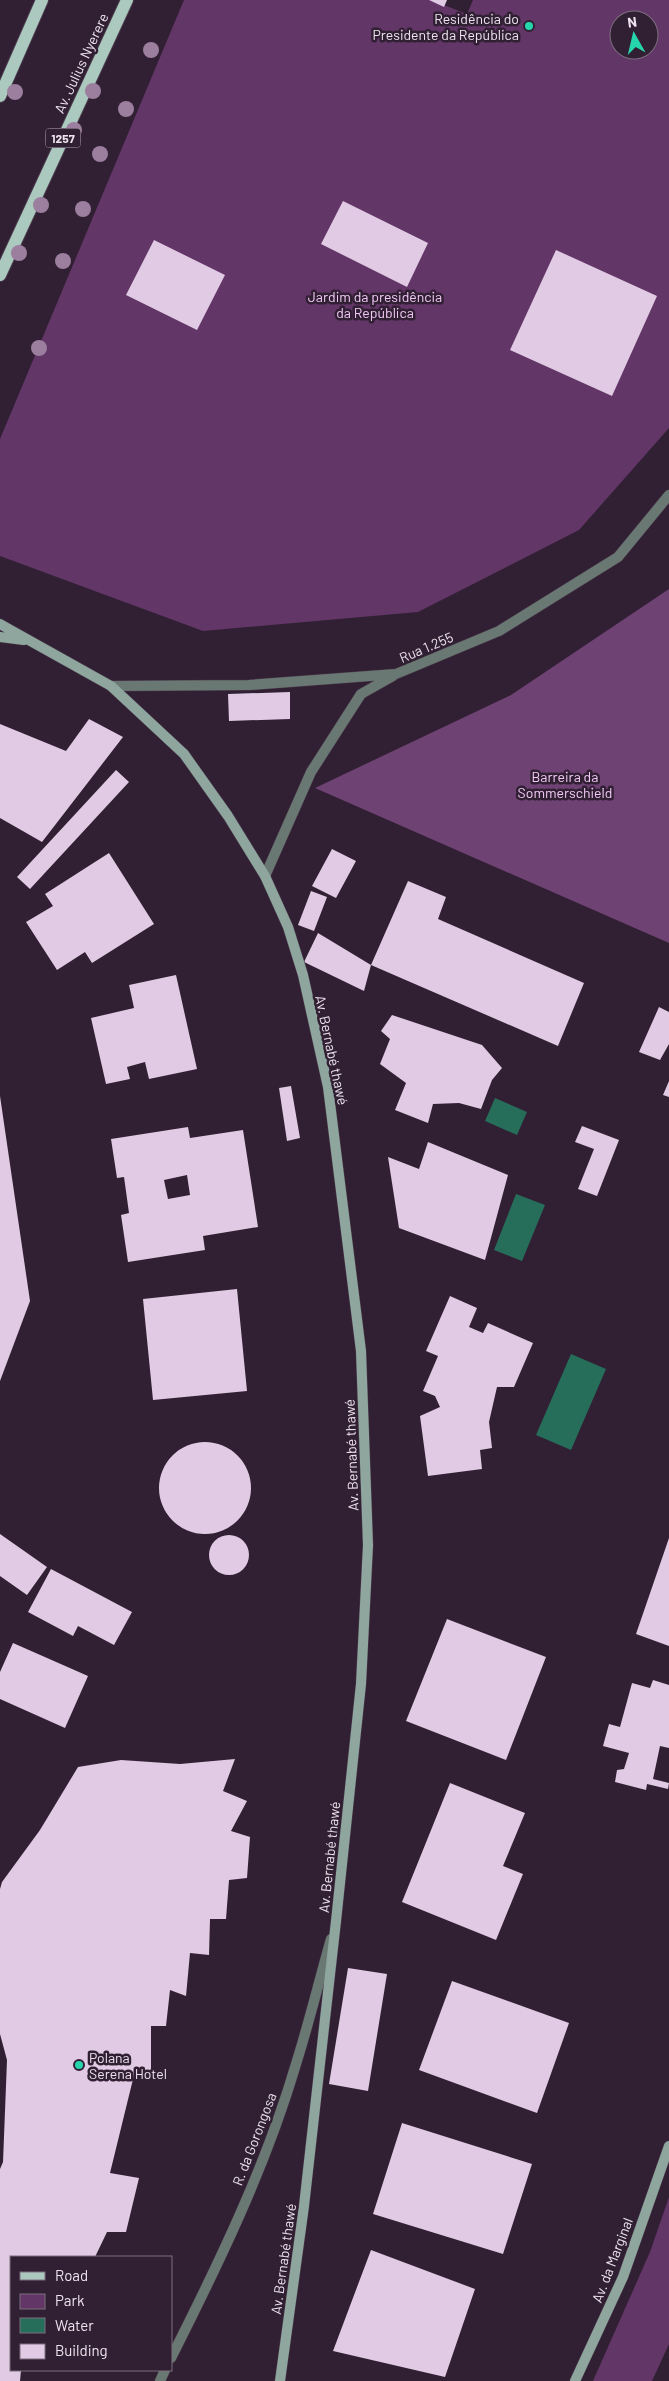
<svg xmlns="http://www.w3.org/2000/svg" width="669" height="2381" font-family="Barlow,sans-serif">
	<rect width="100%" height="100%" fill="#312033"/>
	<path fill="#623667" fill-rule="evenodd" d="M184,0h247l36,14 6,-14h196v428l-90,102 -161,82 -215,19 -203,-75v-117zM619,20h30v30h-30z
		M669,2197v147l-17,37h-59l57,-129z"/>
	<path fill="#6f4274" d="M669,589v354l-354,-155 196,-93z"/>
	<path fill="#266d5a" d="M495,1098l32,14 -10,23 -32,-14z
		M516,1194l29,11 -23,56 -28,-11z
		M571,1354l35,15 -35,81 -35,-15z"/>
	<path fill="#e1cae3" fill-rule="evenodd" d="M429,0h18l-3,7z
		M343,201l85,42 -21,44 -86,-43z
		M154,240l71,35 -28,55 -71,-35z
		M556,250l101,46 -45,100 -102,-46z
		M290,692v27l-61,2 -1,-27z
		M89,719l34,18 -81,105 -42,-24v-94l66,27z
		M116,770l13,12 -99,107 -13,-12z
		M332,849l24,12 -20,37 -24,-12z
		M109,853l45,71 -62,39 -7,-11 -28,18 -31,-48 27,-16 -8,-12z
		M408,881l38,16 -8,22 146,64 -26,63 -187,-81z
		M311,891l16,6 -13,34 -16,-6z
		M318,933l53,32 -7,26 -60,-29z
		M176,975l21,94 -48,10 -4,-17 -18,5 3,12 -24,5 -15,-66 43,-10 -5,-23z
		M659,1007l10,5v32l-9,16 -21,-8z
		M392,1015l90,30 20,23 -10,12 -11,29 -22,-6 -26,1 -5,19 -33,-13 11,-27 -26,-19 10,-25 -9,-8z
		M669,1081v16l-6,-2z
		M291,1086l9,52 -13,3 -8,-53z
		M0,1096l30,205 -30,80z
		M582,1126l37,14 -22,56 -19,-7 16,-40 -19,-7z
		M188,1127l2,11 53,-8 15,97 -55,9 2,14 -77,12 -7,-47 8,-2 -5,-36 -7,1 -6,-39zM187,1175l3,20 -22,4 -4,-19z
		M428,1142l80,33 -23,85 -86,-32 -11,-71 31,12z
		M237,1289l10,102 -94,9 -10,-101z
		M450,1296l27,12 -8,19 14,6 5,-10 45,20 -19,44h-17l-8,35 3,26 -12,2 2,19 -54,7 -8,-60 20,-9 -5,-11 -12,-5 15,-35 -12,-5z
		M159 1488a46 46 0 1 1 92 0a46 46 0 1 1-92 0Z
		M0,1534l47,33 -20,28 -27,-19z
		M209 1555a20 20 0 1 1 40 0a20 20 0 1 1-40 0Z
		M669,1538v108l-33,-12z
		M51,1569l81,43 -18,33 -36,-19 -5,10 -45,-24z
		M447,1619l99,38 -40,103 -100,-39z
		M13,1643l75,33 -23,52 -65,-29v-27z
		M653,1680l16,5v63l-9,-2 -7,33 16,4 -1,6 -21,-5 -1,6 -31,-8 2,-12 7,-1 5,-16 -26,-7 6,-22 11,3 12,-44 18,5z
		M235,1759l-12,32 24,10 -16,30 19,6 -3,41 -18,2 -3,39h-16l-1,36 -19,-2 -4,43 -16,-6 -4,36h-15v44l-16,1 -25,102 29,5 -13,54h-19l-12,25h-84v113h10l-1,11h-20v-212l3,-7 4,-102 -7,-26v-145l2,-7 38,-52 38,-63 43,-7 59,4z
		M450,1783l75,30 -22,53 20,8 -27,66 -94,-38z
		M348,1968l39,6 -19,117 -39,-7z
		M452,1981l117,42 -32,90 -118,-43z
		M402,2123l130,41 -29,90 -130,-40z
		M371,2250l104,39 -30,88 -112,-26z"/>
	<g fill="none" stroke-linecap="round" stroke-linejoin="round">
		<defs>
			<path id="service" d="M111,686l138,-1 147,-11 103,-43 119,-74 51,-62
				M265,876l46,-104 50,-78 32,-18"/>
			<path id="minor" d="M171,2358c48,-95 95,-192 125,-294 13,-41 23,-83 35,-125
				M160,2381l5,-11"/>
			<path id="secondary" d="M0,624l111,62 73,68 44,62 37,60 23,51 15,48 25,112 33,264 7,194 -7,139 -25,237 -32,285 -24,175
				M0,637l24,3
				M575,2381l48,-104 46,-131"/>
			<path id="primary" d="M0,96l42,-96
				M0,275l127,-275"/>
		</defs>
		<use href="#service" stroke="#4b3b4d" stroke-width="11"/>
		<use href="#minor" stroke="#4b3b4d" stroke-width="11"/>
		<use href="#secondary" stroke="#4b3b4d" stroke-width="11"/>
		<use href="#primary" stroke="#4b3b4d" stroke-width="14"/>
		<use href="#service" stroke="#697872" stroke-width="10"/>
		<use href="#minor" stroke="#697872" stroke-width="10"/>
		<use href="#secondary" stroke="#8ea69d" stroke-width="10"/>
		<use href="#primary" stroke="#abc9bf" stroke-width="12"/>
	</g>
	<g fill="#9c7e9f">
		<circle cx="151" cy="50" r="8"/>
		<circle cx="93" cy="91" r="8"/>
		<circle cx="15" cy="92" r="8"/>
		<circle cx="126" cy="109" r="8"/>
		<circle cx="74" cy="130" r="8"/>
		<circle cx="100" cy="154" r="8"/>
		<circle cx="41" cy="205" r="8"/>
		<circle cx="83" cy="209" r="8"/>
		<circle cx="19" cy="253" r="8"/>
		<circle cx="63" cy="261" r="8"/>
		<circle cx="39" cy="348" r="8"/>
	</g>
	<g fill="#27d5ad" stroke="#312033" stroke-width="2">
		<circle cx="529" cy="26" r="5"/>
		<circle cx="79" cy="2065" r="5"/>
	</g>
	<g text-anchor="middle" dominant-baseline="central" stroke-width="5" stroke-linejoin="round" paint-order="stroke">
		<rect fill="#312033" stroke="#b5a8b7" stroke-width="1" x="45.5" y="128.5" width="35" height="19" rx="4"/>
		<g font-size="12" font-weight="bold" fill="#eee3ef">
			<text x="63" y="138">1257</text>
		</g>
		<g font-size="14" fill="#eee3ef" stroke="#312033" text-anchor="end">
			<text x="519" y="18">Residência do<tspan x="519" dy="16">Presidente da República</tspan></text>
			<text x="89" y="2057" text-anchor="start">Polana<tspan x="89" dy="16">Serena Hotel</tspan></text>
		</g>
		<g font-size="14" fill="#eee3ef" stroke="#312033">
			<text transform="translate(81 63) rotate(-65)">Av. Julius Nyerere</text>
			<text transform="translate(426 647) rotate(-23)">Rua 1.255</text>
			<text transform="translate(332 1050) rotate(78)">Av. Bernabé thawé</text>
			<text transform="translate(351 1455) rotate(-92)">Av. Bernabé thawé</text>
			<text transform="translate(329 1857) rotate(-84)">Av. Bernabé thawé</text>
			<text transform="translate(254 2139) rotate(-69)">R. da Gorongosa</text>
			<text transform="translate(283 2259) rotate(-82)">Av. Bernabé thawé</text>
			<text transform="translate(612 2260) rotate(-69)">Av. da Marginal</text>
		</g>
		<g font-size="14" fill="#f3caf7" stroke="#312033">
			<text x="375" y="296">Jardim da presidência<tspan x="375" dy="16">da República</tspan></text>
			<text x="565" y="776">Barreira da<tspan x="565" dy="16">Sommerschield</tspan></text>
		</g>
	</g>
	<rect x="10" y="2256" width="162" height="115" fill="#312033" stroke="#7d6e7e"/>
	<rect x="20" y="2272" width="25" height="8" fill="#abc9bf" stroke="#7d6e7e"/>
	<text x="55" y="2281" font-size="15" fill="#eee3ef">Road</text>
	<rect x="20" y="2294" width="25" height="15" fill="#623667" stroke="#7d6e7e"/>
	<text x="55" y="2306" font-size="15" fill="#eee3ef">Park</text>
	<rect x="20" y="2318" width="25" height="15" fill="#266d5a" stroke="#7d6e7e"/>
	<text x="55" y="2331" font-size="15" fill="#eee3ef">Water</text>
	<rect x="20" y="2344" width="25" height="15" fill="#e1cae3" stroke="#7d6e7e"/>
	<text x="55" y="2356" font-size="15" fill="#eee3ef">Building</text>
	<g transform="translate(634 35) rotate(352)"><circle r="24" fill="#312033" stroke="#7d6e7e"/>
	<path d="M0-4L9 19L0 12L-9 19Z" fill="#27d5ad"/>
	<text y="-8" font-size="14" font-weight="bold" text-anchor="middle" fill="#eee3ef">N</text>
	</g>
</svg>
